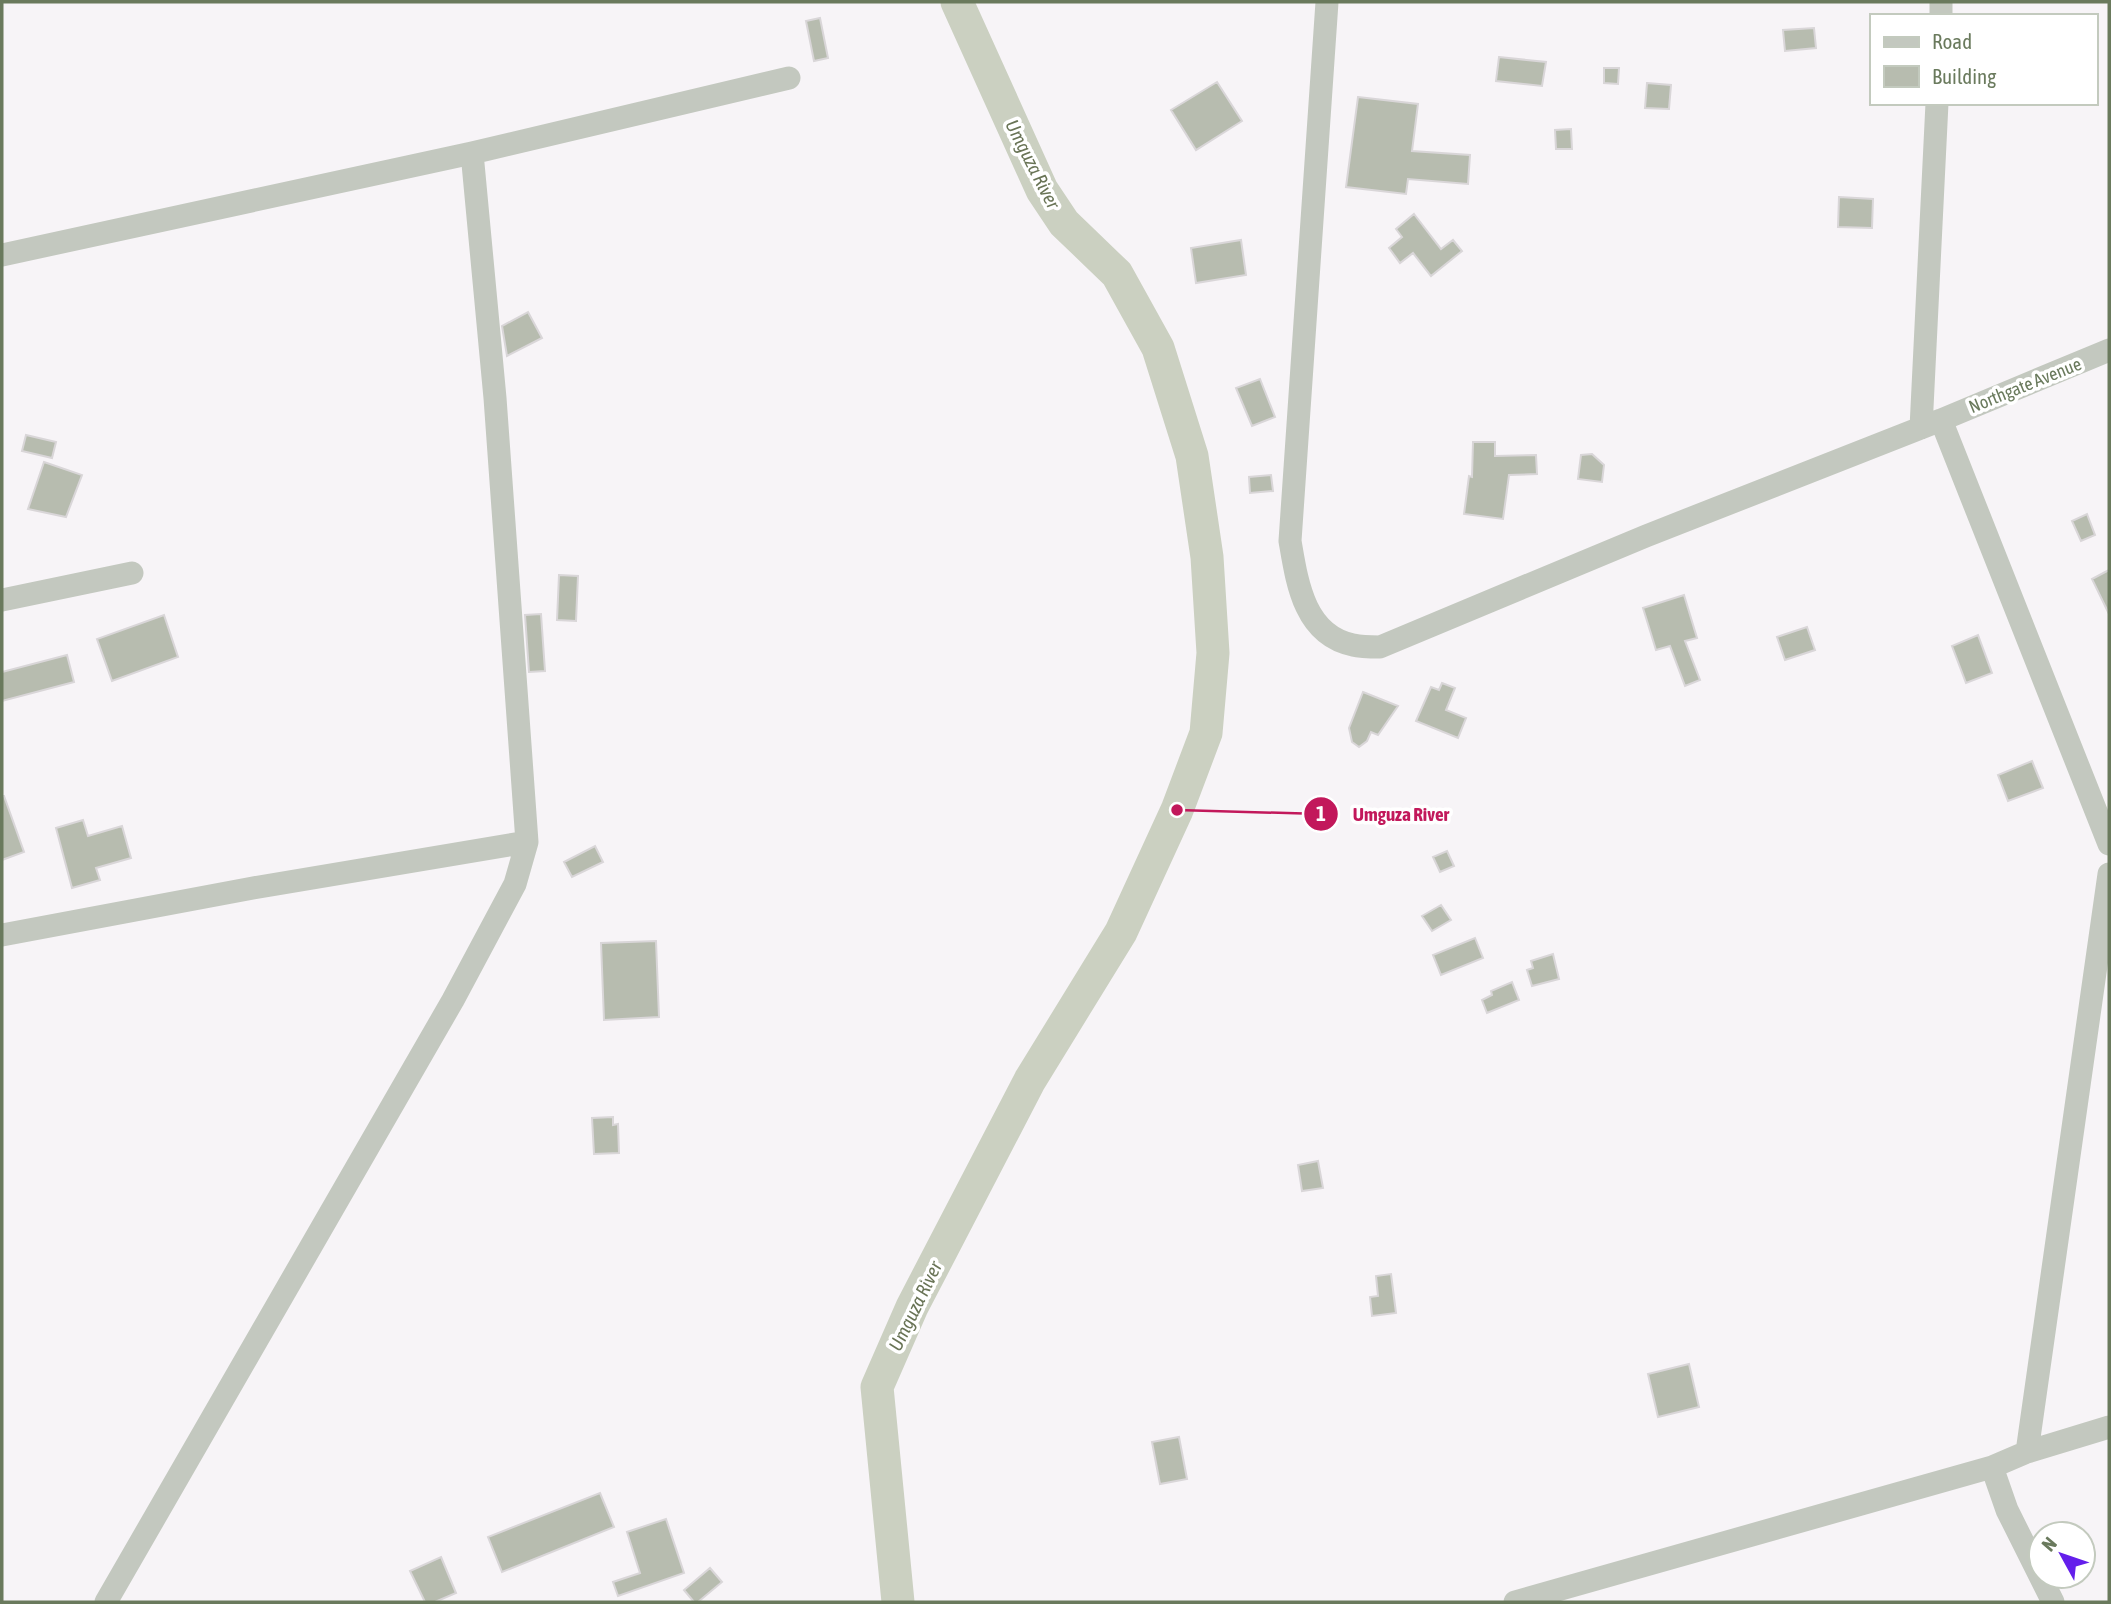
<svg xmlns="http://www.w3.org/2000/svg" width="2111" height="1604" font-family="'Asap Condensed',sans-serif">
	<rect width="100%" height="100%" fill="#f7f4f7"/>
	<g fill="none" stroke-linecap="round" stroke-linejoin="round">
		<path stroke="#cbd0c1" stroke-width="33" d="M898,1602l-21,-215 35,-80 118,-227 91,-148 56,-122 29,-77 7,-80 -6,-96 -15,-101 -34,-108 -41,-74 -53,-51 -22,-33 -85,-188"/>
	</g>
	<path fill="#b7bcaf" stroke="#d9d6d8" stroke-width="2" d="M820,18l8,40 -14,3 -8,-40z
		M1814,28l2,20 -31,3 -2,-21z
		M1499,57l47,5 -4,24 -46,-5z
		M1604,68h15l-1,16 -14,-1z
		M1217,82l25,39 -46,29 -25,-40z
		M1647,83l24,2 -2,24 -24,-1z
		M1358,97l60,7 -6,47 58,4 -2,29 -60,-5 -2,15 -60,-7z
		M1571,129l1,20h-16l-1,-19z
		M1839,197l34,2 -1,29 -34,-1z
		M1414,214l27,35 12,-9 9,11 -31,25 -18,-23 -13,10 -11,-15 13,-11 -6,-8z
		M1241,240l5,35 -50,8 -5,-35z
		M528,312l14,26 -35,18 -5,-30z
		M1260,379l15,38 -23,9 -16,-38z
		M26,435l30,7 -4,16 -30,-7z
		M1473,442h22v14l41,-1 1,19 -28,1 -6,44 -39,-5 5,-38 3,1z
		M1592,454l12,11 -2,17 -24,-3 3,-24z
		M44,462l38,13 -16,42 -38,-8z
		M1271,475l2,16 -23,2 -1,-16z
		M2087,514l8,21 -14,6 -9,-20z
		M2109,570v44l-17,-35z
		M559,575l19,1 -2,45 -19,-1z
		M1684,595l13,43 -12,3 15,39 -15,6 -15,-40 -14,4 -13,-42z
		M541,614l4,57 -16,1 -4,-57z
		M164,615l14,42 -66,24 -15,-42z
		M1807,627l8,23 -30,10 -8,-23z
		M1978,635l14,38 -26,10 -14,-37z
		M67,655l7,27 -72,19v-29z
		M1442,683l13,5 -9,22 20,8 -8,20 -42,-17 15,-34 8,3z
		M1363,692l35,14 -20,29 -7,-3 -4,9 -8,6 -7,-5 -3,-14z
		M2032,761l11,27 -35,13 -10,-26z
		M2,796h2l20,56 -22,8z
		M83,820l5,16 34,-10 9,32 -35,10 4,12 -28,8 -16,-60z
		M595,846l8,16 -31,15 -8,-15z
		M1447,851l7,15 -14,6 -7,-15z
		M1441,905l10,15 -19,11 -10,-15z
		M1475,938l8,20 -42,17 -8,-20z
		M656,941l3,76 -55,3 -3,-77z
		M1553,954l6,25 -27,7 -5,-16 6,-2 -2,-7z
		M1512,982l7,18 -32,13 -5,-13 10,-5 -1,-4z
		M613,1117v8l5,-1 1,29 -25,1 -2,-36z
		M1318,1161l5,27 -21,3 -4,-26z
		M1391,1274l5,39 -24,3 -2,-19 8,-1 -2,-20z
		M1689,1364l10,43 -41,10 -10,-43z
		M1179,1437l8,42 -27,5 -8,-42z
		M600,1493l14,34 -112,45 -14,-35z
		M666,1519l18,54 -66,23 -5,-14 27,-9 -13,-41z
		M441,1557l15,36 -21,9h-10l-15,-31z
		M710,1568l12,14 -24,20h-4l-10,-12z"/>
	<g fill="none" stroke-linecap="round" stroke-linejoin="round">
		<path stroke="#c3c8bf" stroke-width="23" d="M1327,2l-37,539c7,41 14,94 63,104 8,2 18,2 27,2l266,-111 295,-116 168,424
			M1941,16v-14
			M472,153l23,245 32,444
			M2,255l470,-102 317,-75
			M1941,420l168,-70
			M1921,428l16,-325
			M2,600l130,-27
			M2,935l251,-47 274,-46 -12,42 -62,116 -347,602
			M2027,1452l82,-578
			M1992,1467l15,43 46,92
			M1515,1602l477,-135 35,-15 82,-25"/>
	</g>
	<g text-anchor="middle" dominant-baseline="central" stroke-width="7" stroke-linejoin="round" paint-order="stroke">
		<g font-size="18" fill="#6a7a5d" stroke="#fff">
			<text transform="translate(2025 385) rotate(-22)">Northgate Avenue</text>
		</g>
		<g font-size="19" font-style="italic" fill="#697456" stroke="#fff">
			<text transform="translate(1033 164) rotate(63)">Umguza River</text>
			<text transform="translate(915 1306) rotate(-64)">Umguza River</text>
		</g>
	</g>
	<path fill="none" stroke="#c2185b" stroke-width="2.5" d="M1177 810L1321 814"/>
	<g fill="#c2185b" stroke="#fff" stroke-width="2.5">
		<circle cx="1177" cy="810" r="7"/>
		<circle cx="1321" cy="814" r="18"/>
	</g>
	<g font-size="21" text-anchor="middle" font-weight="bold" fill="#fff">
		<text x="1321" y="821">1</text>
	</g>
	<g font-size="19" text-anchor="middle" font-weight="bold" fill="#c2185b" stroke="#fff" stroke-width="7" stroke-linejoin="round" paint-order="stroke">
		<text x="1401" y="821">Umguza River</text>
	</g>
	<rect width="2111" height="1604" fill="none" stroke="#6a7a5d" stroke-width="7"/>
	<rect x="1870" y="14" width="228" height="91" fill="#ffffff" stroke="#c3cabe" stroke-width="2"/>
	<rect x="1884" y="37" width="35" height="10" fill="#c3c8bf" stroke="#c3cabe" stroke-width="2"/>
	<text x="1932" y="49" font-size="21" fill="#6a7a5d">Road</text>
	<rect x="1884" y="66" width="35" height="21" fill="#b7bcaf" stroke="#c3cabe" stroke-width="2"/>
	<text x="1932" y="84" font-size="21" fill="#6a7a5d">Building</text>
	<g transform="translate(2062 1555) rotate(310)"><circle r="33" fill="#ffffff" stroke="#c3cabe" stroke-width="2"/>
	<path d="M0-5L12 26L0 18L-12 26Z" fill="#641feb"/>
	<text y="-10" font-size="19" font-weight="bold" text-anchor="middle" fill="#6a7a5d">N</text>
	</g>
</svg>
